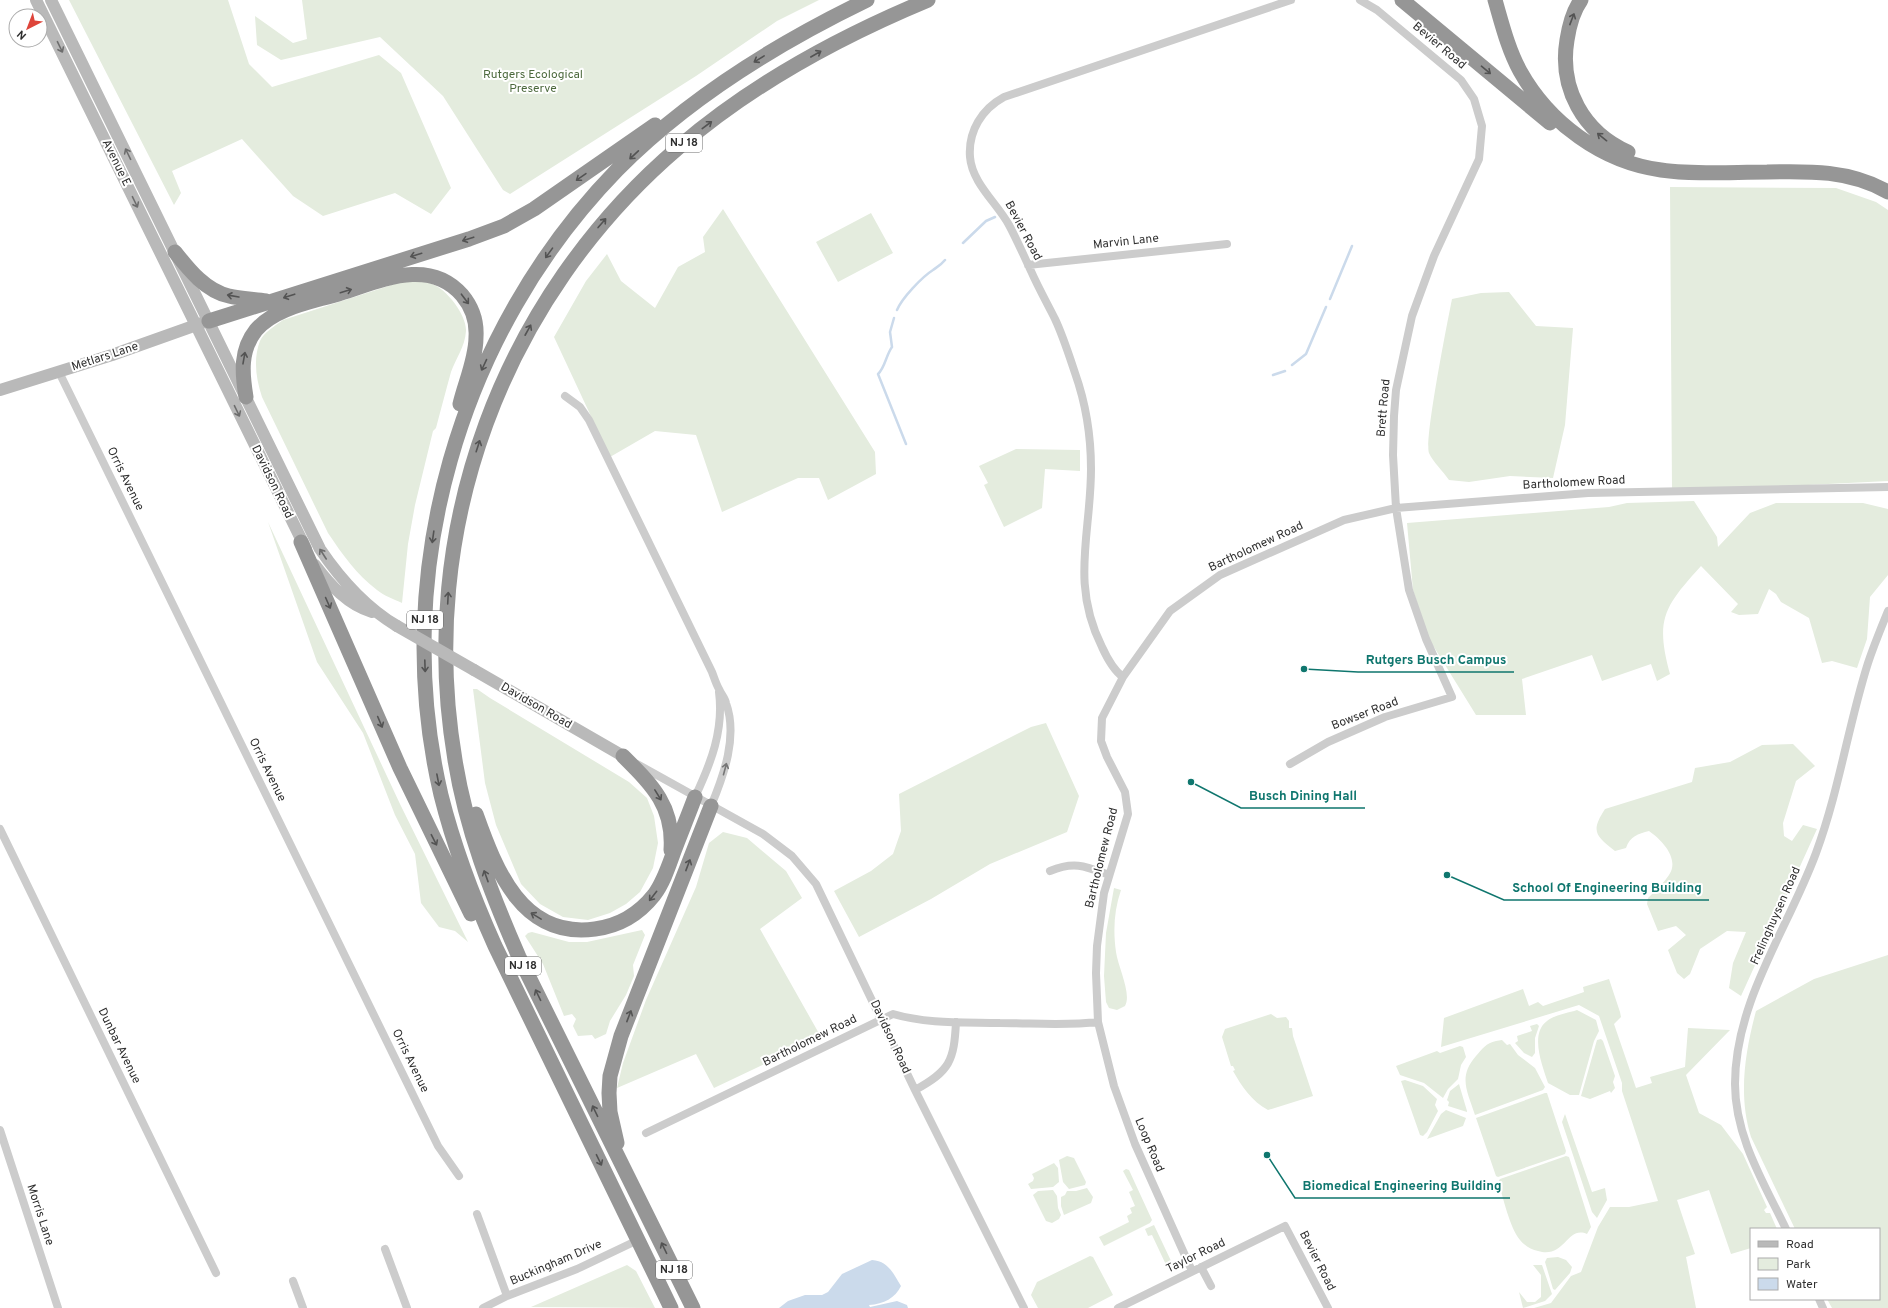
<svg xmlns="http://www.w3.org/2000/svg" width="1888" height="1308" font-family="Overpass,sans-serif">
	<rect width="100%" height="100%" fill="#fff"/>
	<path fill="#e4ecde" d="M69,0h159l21,64 23,23 107,-32 22,18 50,115 -20,26 -36,-21 -72,23 -30,-20 -51,-57 -70,32 9,22 -7,12z
		M302,0h517l-42,21 -81,55 -186,118 -7,-4 -60,-94 -63,-59 -99,23 -24,-15 -2,-29 38,27 14,-4z
		M1670,187l166,1 40,14 12,8v271l-216,11z
		M723,209l152,243 1,22 -48,26 -9,-22h-21l-76,34 -26,-77 -41,-4 -45,26 -56,-120 32,-56 21,-27 14,27 34,27 23,-41 27,-15 -2,-15z
		M871,213l22,40 -55,29 -22,-40z
		M404,281c9,0 19,0 28,3 15,5 35,32 34,47 -1,16 -10,27 -15,41 -5,18 -10,37 -15,56l-3,3 -18,74 -7,39 -6,59c-8,-4 -18,-7 -25,-13 -20,-15 -35,-36 -49,-57l-66,-136c-6,-18 -9,-38 -2,-56 4,-9 15,-15 23,-21z
		M1509,292l27,34 37,2 -8,97 -12,53 -43,-2 -41,6 -20,-2c-6,-9 -16,-18 -20,-27 -5,-13 19,-134 23,-154l29,-6z
		M1016,449l64,1v21l-35,-2 -3,39 -38,19 -20,-42 4,-2 -9,-17z
		M1694,501l23,36 1,10 32,-34 26,-10h87l25,6v66l-18,22 -3,42 -10,29 -25,-7 -10,2 -13,-45 -28,-16 -5,-8 -7,-5 -11,25 -19,1 -8,-3 7,-8 -37,-38c-37,41 -46,53 -31,108l-13,7 -6,-17 -49,17 -10,-26 -70,24 4,36h-50l-47,-76 -16,-49 -6,-67 202,-16 18,-4z
		M268,522l132,282 68,138 -13,-11 -16,-4 -18,-24 -6,-49 -20,-39 -32,-82 -46,-71z
		M473,689h4l13,9 139,84 18,16 7,18 4,27 -5,25 -13,24 -14,12 -16,9 -22,7 -25,-3 -23,-13 -19,-20 -25,-59 -11,-42z
		M1046,723l33,73 -12,36 -77,32 -59,35 -72,38 -25,-46 37,-20 22,-17 8,-23 -2,-37 132,-67z
		M1793,744l22,22 -19,15 -13,42 1,13 8,5 11,-16 14,4 -76,167 -12,-8 4,-25 13,-31 -19,-1 -27,18 -10,25 -6,5 -7,-6 -9,-23 18,-15 -10,-9 -18,5 -11,-27 1,-6c7,-7 15,-14 21,-23 11,-16 -7,-35 -20,-44 -11,3 -19,5 -23,17l-11,3c-19,-15 -25,-19 -10,-42l87,-27 3,-14 35,-6 32,-17z
		M723,832l24,6 39,33 16,27 -42,31 61,108 -107,51 -18,-34 -79,34 6,-25 23,-63 50,-113 13,-44z
		M1114,888l7,2c-7,20 -8,41 -5,62 2,15 16,42 9,54l-8,4 -8,-2 -3,-6 -2,-26 2,-43z
		M642,930l3,5 -12,30 1,11 -8,19 -16,26 -4,13 -11,5 -3,-4 -14,1 -5,-10 3,-7 -4,-5 -8,2 -21,-52 -18,-28 3,-3 4,-1 37,10h18z
		M1888,955v353h-56l-5,-9h52v-70h-84l-44,-92c-13,-41 -6,-85 5,-126l58,-32z
		M1609,979l11,33 1,5 -7,7 22,64 16,-5 -2,-6 35,-10 3,-39 42,2 -44,45 13,38 22,12 22,29 24,53 -3,3 2,3h4l7,16h-26v19l-20,6 -22,-64 -32,10 18,54 -9,3 10,51h-162l17,-5 20,-27 10,-4 17,-45 12,-20h19l29,-6 -36,-110v-8l-23,-67 -20,-11 -138,42 3,-29 79,-29 6,17 9,-4 5,4 41,-14 -1,-5z
		M1577,1010l19,10 3,11 -5,10 -15,54h-9l-22,-12c-5,-16 -19,-49 -1,-62 7,-6 21,-8 30,-11z
		M1271,1014l6,4 9,-1 3,4v7h3l1,8 20,60 -45,14c-16,-8 -27,-25 -35,-39l2,-1 -2,-4h-2l-9,-29 3,-8z
		M1537,1024l2,2 -4,12v15l-3,4 -8,-4 -9,-10 3,-2 -1,-5 15,-5 -2,-5z
		M1601,1039l2,2 12,35 -2,6 2,6 -4,5 -1,-2 -20,8 -9,-3 16,-56z
		M1496,1041l6,-1 5,5 3,-1 8,11 17,13 10,19 -2,3 -68,25c-8,-25 -17,-38 1,-59 6,-7 10,-13 20,-15z
		M1460,1046l3,1 3,10 -5,8 -3,14 -10,10 -5,9 -19,-15 -24,-8 -4,-9 41,-15 3,2z
		M1405,1080l18,6 14,13 -2,6 3,6 -11,21 -4,4 -3,-1 -19,-54z
		M1459,1084l8,27v1l-19,-6 1,-4 -2,-2 3,-9z
		M1545,1093h2l19,58 -1,3 -67,23 -2,-1 -20,-58z
		M1446,1110l20,8 -3,8 -36,13 14,-25z
		M1565,1114l27,78 13,-4 2,12 -10,18 -5,-6 -30,-90z
		M1067,1156l7,2 12,24 -1,3 -16,4 -6,-7 -4,-22z
		M1566,1156l3,1 22,70 -4,7c-20,-9 -22,25 -49,17 -7,-1 -14,-6 -18,-11 -11,-14 -16,-41 -22,-58l2,-3z
		M1054,1163l4,5 1,14 -6,5 -22,2 -3,-5 5,-3 1,-3 -2,-4z
		M1126,1169l3,1 23,50 -2,3 -46,23 -5,-9 30,-15 -2,-6 5,-3 -2,-5 5,-2 -6,-14 4,-2 -10,-19z
		M1087,1188l6,9 -2,6 -27,12 -3,-9v-9l4,-2 2,-4h9z
		M1053,1190l4,6 1,12 3,7 -2,4 -7,4 -6,-2 -13,-26 5,-4z
		M1154,1225l18,38 -1,4 -3,2 -16,-34 -4,1 -3,-7z
		M1090,1256l3,1 20,38 -25,13h-50l-7,-13 6,-13z
		M1558,1257l8,3 6,7 -2,6 -15,17 -2,-1 -8,-27 2,-4z
		M627,1265l9,6 19,37 -124,-1z
		M1533,1265h9l10,29 -7,7 -22,7 -4,-16 8,10h8l6,-5v-22z"/>
	<path fill="#cbdaeb" d="M872,1260c16,1 21,13 29,26 -6,12 -17,18 -32,19l1,2 27,-6 10,4 1,3h-129l9,-7 17,-6h17l6,-3 14,-18z"/>
	<g fill="none" stroke-linecap="round" stroke-linejoin="round">
		<path stroke="#cbdaeb" stroke-width="2.5" d="M963,243l23,-22 9,-4
			M1330,299l22,-53
			M897,310c5,-12 25,-33 36,-40 4,-3 8,-5 12,-10
			M894,318l-4,14 2,15c-6,8 -7,21 -14,27l28,70
			M1292,365l14,-11 20,-47
			M1273,375l12,-4"/>
		<path stroke="#ccc" stroke-width="8" d="M1028,265l199,-21
			M59,372l379,774 21,30
			M565,396l15,11 9,13 123,252c2,5 4,12 7,17 2,5 6,9 7,14 12,33 -2,72 -15,103
			M1123,677c-10,-7 -16,-19 -21,-30 -32,-64 -11,-113 -11,-178 0,-33 -5,-65 -16,-96 -6,-18 -12,-37 -20,-54 -8,-16 -17,-32 -24,-48 -7,-15 -14,-31 -22,-46 -12,-22 -37,-42 -39,-68 -2,-26 12,-48 34,-60l287,-97
			M637,764l126,70 29,22 24,28 99,206 109,218
			M1290,764l38,-22 57,-25 67,-20 -26,-58 -17,-49 -13,-82 -3,-53 1,-39 2,-26 16,-74 22,-60 45,-97 3,-33 -8,-27 -13,-19 -84,-70 -17,-10
			M695,797c16,-34 29,-67 24,-105
			M0,829l216,444
			M1050,871c24,-10 35,-5 59,4
			M915,1090c35,-19 39,-29 41,-68
			M0,1130l58,178
			M646,1133l247,-119c34,10 71,8 107,9 33,0 65,3 98,-1
			M477,1214l30,82
			M1786,1229c-22,-46 -51,-92 -51,-145 0,-83 53,-155 81,-231 23,-62 32,-127 52,-190 6,-18 13,-35 20,-52
			M385,1249l22,59
			M1201,1267l10,19
			M1192,1271l-57,-127 -21,-58 -16,-64 -2,-49 1,-27 7,-53 24,-79 -3,-22 -18,-35 -6,-16 1,-23 21,-41 47,-66 50,-36 124,-55 52,-12 192,-15 300,-6
			M293,1281l10,27
			M1819,1299l4,9
			M483,1308l24,-12 70,-27 61,-29
			M1118,1308l167,-82 43,82"/>
		<path stroke="#b9b9b9" stroke-width="12" d="M36,0l270,549
			M51,0l269,549c21,31 45,58 77,77
			M0,390l112,-35 90,-32
			M315,565c15,20 33,40 57,47
			M474,670l149,86"/>
		<path stroke="#969696" stroke-width="15" d="M1402,0l148,123
			M1495,0c7,24 13,49 25,71 29,52 82,91 141,99 35,5 71,2 106,2 42,-1 83,-2 121,20
			M1581,0c-8,11 -12,27 -14,40 -8,48 16,92 61,112
			M175,252c14,18 31,39 54,44 12,3 25,3 37,5
			M209,321l260,-82 35,-13 30,-17 121,-84
			M246,397c-4,-24 -6,-47 10,-67 20,-23 57,-28 85,-37 39,-12 88,-36 121,2 10,12 15,26 14,42 0,22 -11,46 -16,67
			M301,542l99,226 71,146
			M623,756c29,29 51,50 48,94
			M476,814c20,56 46,125 119,115 23,-3 44,-15 59,-34 9,-12 14,-27 19,-41 7,-19 15,-38 22,-57
			M617,1143l-7,-31 -1,-19 1,-17 11,-40 90,-230
			M671,1308l-176,-362c-22,-49 -41,-99 -54,-151 -52,-221 18,-463 176,-625 71,-72 159,-126 250,-170
			M693,1308l-174,-351c-28,-64 -53,-128 -64,-197 -39,-230 47,-462 224,-613 73,-63 160,-110 249,-147"/>
		<path stroke="#b9b9b9" stroke-width="12" d="M397,626l77,44"/>
	</g>
	<defs><path id="oneway-shaft" d="M-6 0H5M1.5-3L5.5 0L1.5 3" fill="none" stroke-width="1.6" stroke-linecap="round" stroke-linejoin="round"/></defs>
	<g stroke="#535353">
		<use href="#oneway-shaft" transform="translate(1572 19) rotate(-69)"/>
		<use href="#oneway-shaft" transform="translate(816 54) rotate(-30)"/>
		<use href="#oneway-shaft" transform="translate(759 59) rotate(149)"/>
		<use href="#oneway-shaft" transform="translate(1486 70) rotate(40)"/>
		<use href="#oneway-shaft" transform="translate(707 125) rotate(-37)"/>
		<use href="#oneway-shaft" transform="translate(1602 137) rotate(-141)"/>
		<use href="#oneway-shaft" transform="translate(634 155) rotate(137)"/>
		<use href="#oneway-shaft" transform="translate(581 177) rotate(145)"/>
		<use href="#oneway-shaft" transform="translate(602 223) rotate(-49)"/>
		<use href="#oneway-shaft" transform="translate(468 239) rotate(162)"/>
		<use href="#oneway-shaft" transform="translate(549 253) rotate(126)"/>
		<use href="#oneway-shaft" transform="translate(416 255) rotate(163)"/>
		<use href="#oneway-shaft" transform="translate(346 291) rotate(-17)"/>
		<use href="#oneway-shaft" transform="translate(233 296) rotate(-170)"/>
		<use href="#oneway-shaft" transform="translate(289 296) rotate(162)"/>
		<use href="#oneway-shaft" transform="translate(465 299) rotate(53)"/>
		<use href="#oneway-shaft" transform="translate(528 330) rotate(-61)"/>
		<use href="#oneway-shaft" transform="translate(244 358) rotate(-80)"/>
		<use href="#oneway-shaft" transform="translate(484 365) rotate(115)"/>
		<use href="#oneway-shaft" transform="translate(478 446) rotate(-72)"/>
		<use href="#oneway-shaft" transform="translate(433 537) rotate(98)"/>
		<use href="#oneway-shaft" transform="translate(448 598) rotate(-87)"/>
		<use href="#oneway-shaft" transform="translate(328 603) rotate(66)"/>
		<use href="#oneway-shaft" transform="translate(425 666) rotate(88)"/>
		<use href="#oneway-shaft" transform="translate(380 722) rotate(67)"/>
		<use href="#oneway-shaft" transform="translate(438 780) rotate(79)"/>
		<use href="#oneway-shaft" transform="translate(658 795) rotate(58)"/>
		<use href="#oneway-shaft" transform="translate(434 840) rotate(63)"/>
		<use href="#oneway-shaft" transform="translate(688 865) rotate(-69)"/>
		<use href="#oneway-shaft" transform="translate(486 876) rotate(-110)"/>
		<use href="#oneway-shaft" transform="translate(653 896) rotate(128)"/>
		<use href="#oneway-shaft" transform="translate(536 916) rotate(-149)"/>
		<use href="#oneway-shaft" transform="translate(538 995) rotate(-116)"/>
		<use href="#oneway-shaft" transform="translate(629 1016) rotate(-69)"/>
		<use href="#oneway-shaft" transform="translate(595 1111) rotate(-116)"/>
		<use href="#oneway-shaft" transform="translate(599 1160) rotate(64)"/>
		<use href="#oneway-shaft" transform="translate(664 1248) rotate(-116)"/>
	</g>
	<g stroke="#6d6d6d">
		<use href="#oneway-shaft" transform="translate(60 47) rotate(64)"/>
		<use href="#oneway-shaft" transform="translate(128 154) rotate(-116)"/>
		<use href="#oneway-shaft" transform="translate(135 202) rotate(64)"/>
		<use href="#oneway-shaft" transform="translate(237 411) rotate(64)"/>
		<use href="#oneway-shaft" transform="translate(323 554) rotate(-123)"/>
	</g>
	<use stroke="#767676" href="#oneway-shaft" transform="translate(725 769) rotate(-75)"/>
	<g text-anchor="middle" dominant-baseline="central" stroke-width="4" stroke-linejoin="round" paint-order="stroke">
		<g fill="#fff" stroke="#6d6d6d" stroke-width="1">
			<rect x="666" y="134" width="36" height="18" rx="3"/>
			<rect x="407" y="611" width="36" height="18" rx="3"/>
			<rect x="505" y="957" width="36" height="18" rx="3"/>
			<rect x="656" y="1261" width="36" height="18" rx="3"/>
		</g>
		<g font-size="11" font-weight="bold" fill="#2f2f2f">
			<text x="684" y="143">NJ 18</text>
			<text x="425" y="620">NJ 18</text>
			<text x="523" y="966">NJ 18</text>
			<text x="674" y="1270">NJ 18</text>
		</g>
		<g font-size="12" fill="#2f2f2f" stroke="#fff">
			<text transform="translate(1439 46) rotate(40)">Bevier Road</text>
			<text transform="translate(116 163) rotate(64)">Avenue E</text>
			<text transform="translate(1023 231) rotate(62)">Bevier Road</text>
			<text transform="translate(1126 242) rotate(-6)">Marvin Lane</text>
			<text transform="translate(105 357) rotate(-18)">Metlars Lane</text>
			<text transform="translate(1384 408) rotate(-85)">Brett Road</text>
			<text transform="translate(125 479) rotate(64)">Orris Avenue</text>
			<text transform="translate(272 482) rotate(64)">Davidson Road</text>
			<text transform="translate(1574 483) rotate(-3)">Bartholomew Road</text>
			<text transform="translate(1256 547) rotate(-25)">Bartholomew Road</text>
			<text transform="translate(536 706) rotate(30)">Davidson Road</text>
			<text transform="translate(1365 714) rotate(-21)">Bowser Road</text>
			<text transform="translate(267 770) rotate(64)">Orris Avenue</text>
			<text transform="translate(1102 858) rotate(-76)">Bartholomew Road</text>
			<text transform="translate(1776 916) rotate(-66)">Frelinghuysen Road</text>
			<text transform="translate(890 1037) rotate(65)">Davidson Road</text>
			<text transform="translate(810 1041) rotate(-26)">Bartholomew Road</text>
			<text transform="translate(119 1046) rotate(64)">Dunbar Avenue</text>
			<text transform="translate(410 1061) rotate(64)">Orris Avenue</text>
			<text transform="translate(1149 1145) rotate(67)">Loop Road</text>
			<text transform="translate(40 1215) rotate(72)">Morris Lane</text>
			<text transform="translate(1196 1256) rotate(-26)">Taylor Road</text>
			<text transform="translate(1317 1261) rotate(63)">Bevier Road</text>
			<text transform="translate(556 1263) rotate(-23)">Buckingham Drive</text>
		</g>
		<g font-size="12" fill="#4d6a3e" stroke="#fff">
			<text x="533" y="75">Rutgers Ecological<tspan x="533" dy="14">Preserve</tspan></text>
		</g>
	</g>
	<path fill="none" stroke="#0f766e" stroke-width="1.5" d="M1304 669L1358 672H1514M1191 782L1241 808H1365M1447 875L1504 900H1709M1267 1155L1295 1198H1510"/>
	<g fill="#0f766e" stroke="#fff" stroke-width="1.5">
		<circle cx="1304" cy="669" r="4"/>
		<circle cx="1191" cy="782" r="4"/>
		<circle cx="1447" cy="875" r="4"/>
		<circle cx="1267" cy="1155" r="4"/>
	</g>
	<g font-size="13" text-anchor="middle" font-weight="bold" fill="#0f766e" stroke="#fff" stroke-width="4" stroke-linejoin="round" paint-order="stroke">
		<text x="1436" y="664">Rutgers Busch Campus</text>
		<text x="1303" y="800">Busch Dining Hall</text>
		<text x="1607" y="892">School Of Engineering Building</text>
		<text x="1402" y="1190">Biomedical Engineering Building</text>
	</g>
	<rect x="1750" y="1228" width="130" height="72" fill="#ffffff" stroke="#acacac"/>
	<rect x="1758" y="1241" width="20" height="6" fill="#b9b9b9" stroke="#acacac"/>
	<text x="1786" y="1248" font-size="12" fill="#2f2f2f">Road</text>
	<rect x="1758" y="1258" width="20" height="12" fill="#e4ecde" stroke="#acacac"/>
	<text x="1786" y="1268" font-size="12" fill="#2f2f2f">Park</text>
	<rect x="1758" y="1278" width="20" height="12" fill="#cbdaeb" stroke="#acacac"/>
	<text x="1786" y="1288" font-size="12" fill="#2f2f2f">Water</text>
	<g transform="translate(28 28) rotate(222)"><circle r="19" fill="#ffffff" stroke="#acacac"/>
	<path d="M0-3L7 15L0 10L-7 15Z" fill="#de443a"/>
	<text y="-6" font-size="11" font-weight="bold" text-anchor="middle" fill="#2f2f2f">N</text>
	</g>
</svg>
